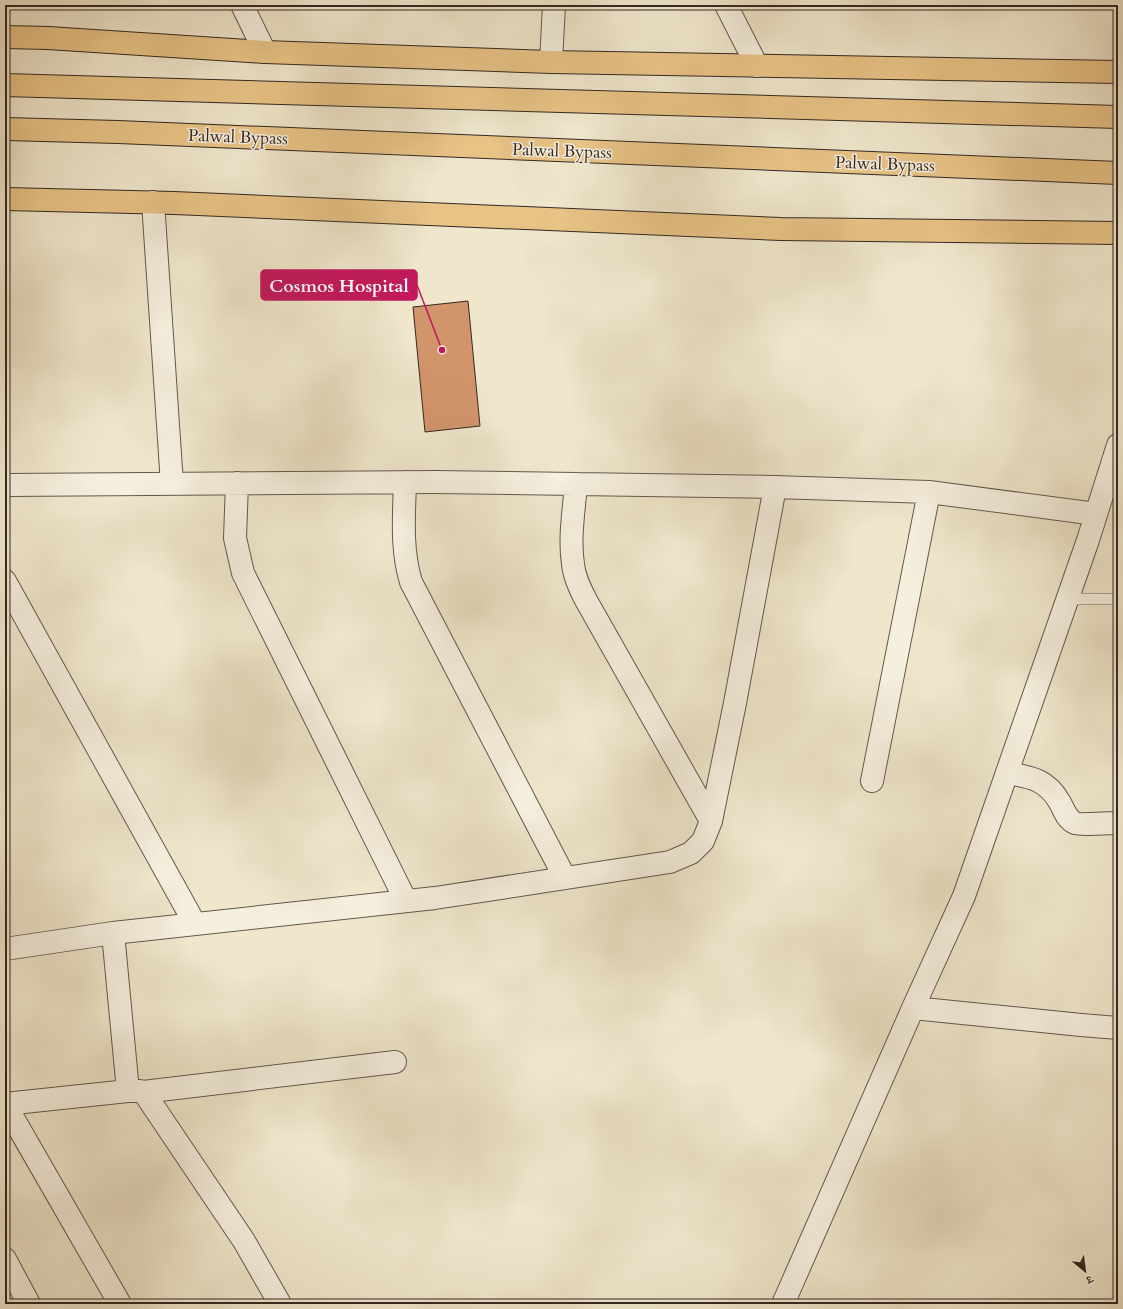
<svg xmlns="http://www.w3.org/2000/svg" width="1123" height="1309" font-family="Cardo,'Noto Serif Devanagari',serif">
	<rect width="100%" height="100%" fill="#efe6cc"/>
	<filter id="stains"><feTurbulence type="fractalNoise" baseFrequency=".005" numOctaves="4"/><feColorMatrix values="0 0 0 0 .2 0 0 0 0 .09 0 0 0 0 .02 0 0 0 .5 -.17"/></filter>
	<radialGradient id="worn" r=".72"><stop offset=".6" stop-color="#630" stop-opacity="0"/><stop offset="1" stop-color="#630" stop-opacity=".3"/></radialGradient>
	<path fill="#d2946b" stroke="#342823" d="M468,301l12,125 -55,6 -12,-125z"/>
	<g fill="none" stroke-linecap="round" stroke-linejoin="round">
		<defs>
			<path id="lane" d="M1067,599h51"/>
			<path id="street" d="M242,5l23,47
				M726,5l31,61
				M551,62l3,-57
				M153,202l19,282
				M405,482c-1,34 -4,67 6,100l154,296
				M237,483l-2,55 8,35 163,328
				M576,484c-2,26 -7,54 -3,80 1,13 8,27 14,38l124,219
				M5,485l430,-3 340,5 154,5 167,22
				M5,581l190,343
				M1007,773c23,4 39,6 52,28 5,8 7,18 16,22 4,2 36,0 43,0
				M872,781l57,-289
				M113,933l15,158
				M5,949l108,-16 322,-35 235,-36 21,-9 12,-12 8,-20 24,-118 40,-216
				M913,1008l168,17 37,3
				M143,1092l252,-30
				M5,1104l123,-13h12l5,3 99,147 36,63
				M5,1104l115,200
				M5,1259l24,45
				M783,1304l130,-296 51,-112 124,-356 30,-95"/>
			<path id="highway" d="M5,37l43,1 217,14 286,10 567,10
				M5,85l1113,32
				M5,129l113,3 1000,41
				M5,199l169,4 607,26 337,4"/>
		</defs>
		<use href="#lane" stroke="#63584d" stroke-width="12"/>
		<use href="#street" stroke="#63584d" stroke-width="24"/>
		<use href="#highway" stroke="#342823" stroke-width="24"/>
		<use href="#lane" stroke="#f5efde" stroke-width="11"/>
		<use href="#street" stroke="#f5efde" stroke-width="22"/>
		<use href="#highway" stroke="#e8c386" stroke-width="22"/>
	</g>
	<g text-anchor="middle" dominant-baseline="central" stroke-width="3" stroke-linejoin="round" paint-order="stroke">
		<g font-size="17" fill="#342823" stroke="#f5efde">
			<text transform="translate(238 137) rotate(2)">Palwal Bypass</text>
			<text transform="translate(562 151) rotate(2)">Palwal Bypass</text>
			<text transform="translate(885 164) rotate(2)">Palwal Bypass</text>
		</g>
	</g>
	<path fill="none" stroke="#c2185b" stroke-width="1.5" d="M442 350L417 285"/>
	<circle fill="#c2185b" stroke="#f5efde" stroke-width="1.5" cx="442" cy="350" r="4"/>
	<rect fill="#c2185b" stroke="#c2185b" stroke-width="1.5" x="261" y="270" width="156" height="30" rx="4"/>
	<g font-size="18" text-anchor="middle" font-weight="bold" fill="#fff">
		<text x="339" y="292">Cosmos Hospital</text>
	</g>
	<rect width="1123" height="1309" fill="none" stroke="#efe6cc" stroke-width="20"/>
	<rect x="6" y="6" width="1111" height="1297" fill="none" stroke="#342823" stroke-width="2"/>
	<rect x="10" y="10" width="1103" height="1289" fill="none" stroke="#342823"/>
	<g transform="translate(1085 1271) rotate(151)" stroke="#f5efde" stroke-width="3" paint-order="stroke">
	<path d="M0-3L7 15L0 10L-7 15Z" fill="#342823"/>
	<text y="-6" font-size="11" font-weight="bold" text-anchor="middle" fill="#342823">उ</text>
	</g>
	<rect width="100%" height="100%" filter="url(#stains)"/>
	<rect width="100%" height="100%" fill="url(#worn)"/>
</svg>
